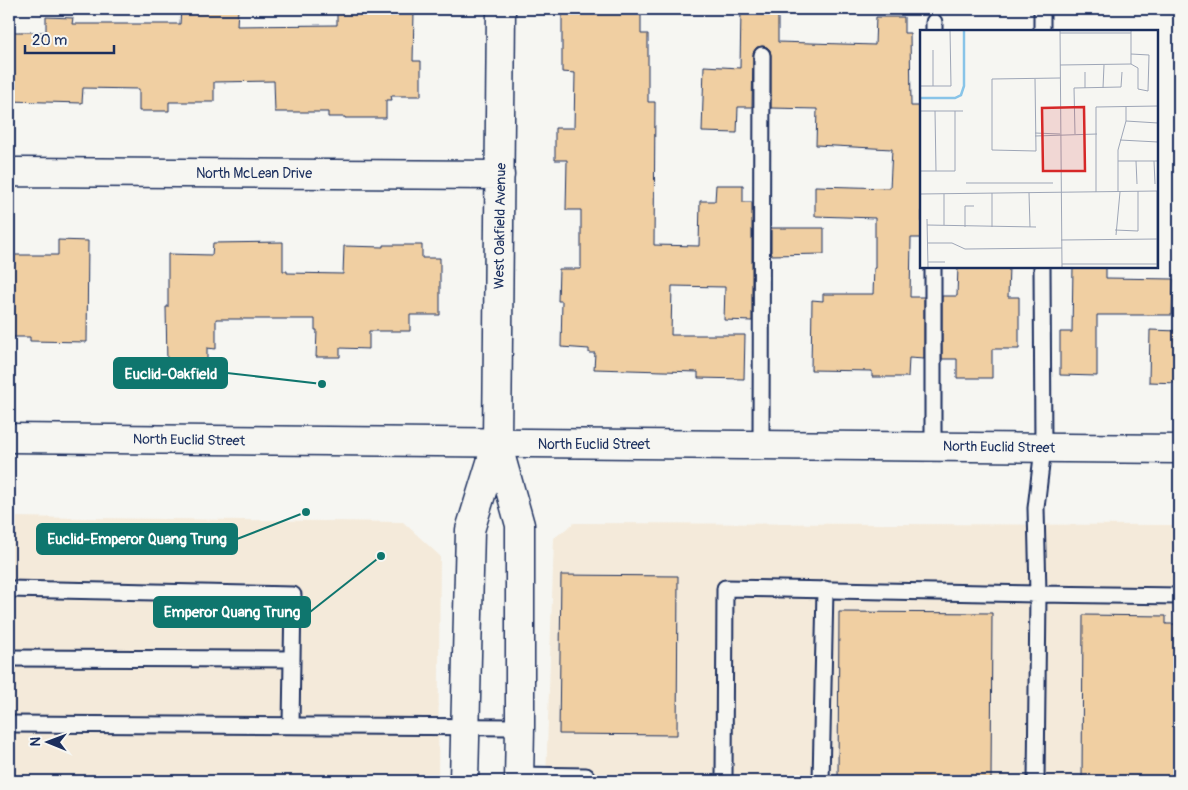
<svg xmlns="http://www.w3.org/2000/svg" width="1188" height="790" font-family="Pangolin,sans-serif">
	<rect width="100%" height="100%" fill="#f6f6f2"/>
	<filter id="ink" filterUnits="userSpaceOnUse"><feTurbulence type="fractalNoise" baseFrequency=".02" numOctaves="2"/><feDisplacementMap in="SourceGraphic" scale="10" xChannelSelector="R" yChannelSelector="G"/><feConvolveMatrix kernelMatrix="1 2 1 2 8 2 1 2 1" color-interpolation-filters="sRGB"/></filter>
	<g filter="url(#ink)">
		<path fill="#f4eada" d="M9,517l394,5 37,34 -2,225h-429z
			M574,523l605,2v256h-633l8,-243z"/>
		<path fill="#f0cfa2" stroke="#1b2f5e" d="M181,9h57l-1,17 100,-1v-14h15v-2h49v2l13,1 -1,49h8v35h-30l1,4h-6v18h-41v-1h-17v-5h-53l-1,-31 -60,1v20h-45v9h-30v-22l-56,-1 -1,15 -73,-2v-69h37v-15l27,1 -1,6h108z
			M562,9h79v25h7v68h7l-1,143 45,1 1,-45h15l1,-16h27v17h9v119l-28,-1 1,-33 -53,-1 -1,49h74l-1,44 -46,-1v-6l-104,-3 1,-16h-6v-4l-28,-2 1,-46h-4l1,-32h22v-59h-15l1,-50h-12v-32h19l1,-55 -13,-1z
			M741,10l37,1v31l97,3 1,-28h28v16h6l1,73h11v132h-11l-1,59h14v62l-15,-1 -1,19h-36v-6l-61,-1 1,-70 11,1v-7h50l1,-26h1v-50l-60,-2v-30l75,2 2,-39 -76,-4 1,-36 -46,-1v-53l-1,-5 -3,-3 -4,-1 -6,1 -3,4 -1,3 -1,53h-14l-1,26 -35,-1 2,-66 36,2z
			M771,228h53v26l-53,1z
			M58,240l30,1 -1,101 -57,-1v-4h-21v-82h49z
			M283,242v29h4v2l56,1 1,-28 39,1v-2h39v13h18v57h-30v16h-41v18l-29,-1v9h-24l1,-27h-2v-11h-99v30l-9,-1v15l-40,1 -1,-57h2v-53l44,1 1,-12z
			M958,266h51l-1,31h11v52h-27v29h-35v-19h-15v-63h15z
			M1073,266h33v12l67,1 -1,36h-75v61l-37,-1v-43h12z
			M1150,330l29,1v52l-30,-1z
			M561,575l117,1 -1,159 -118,-1z
			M839,612l153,1 -1,168h-153z
			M1083,615l83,1v8h13v157h-97z"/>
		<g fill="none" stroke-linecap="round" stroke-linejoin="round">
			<defs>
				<path id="service" d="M1042,9v22
					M934,31v-9
					M1042,266l1,182 -7,60 2,86 141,2
					M761,445l1,-390
					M933,447v-181
					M9,589l284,6 -2,130
					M9,658l283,1
					M9,724l511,3
					M519,775l67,1v5
					M724,781l1,-193 313,6 -2,187
					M821,781l4,-192"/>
				<path id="minor" d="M501,9l-4,434 23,82v202l-1,54
					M9,173l9,-1 482,3
					M464,781l6,-251 27,-87"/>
				<path id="primary" d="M9,438l1170,11"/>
			</defs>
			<use href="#service" stroke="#1b2f5e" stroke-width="19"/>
			<use href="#minor" stroke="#1b2f5e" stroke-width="31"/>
			<use href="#primary" stroke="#1b2f5e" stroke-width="31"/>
			<use href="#service" stroke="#f6f6f2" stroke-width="15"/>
			<use href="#minor" stroke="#f6f6f2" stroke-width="28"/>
			<use href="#primary" stroke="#f6f6f2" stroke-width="28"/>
		</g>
	</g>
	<g text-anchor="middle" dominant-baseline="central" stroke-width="4" stroke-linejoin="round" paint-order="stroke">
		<g font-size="14" fill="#1b2f5e" stroke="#f6f6f2">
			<text x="254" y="173">North McLean Drive</text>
			<text transform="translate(500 226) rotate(-89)">West Oakfield Avenue</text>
			<text transform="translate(189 440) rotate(1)">North Euclid Street</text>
			<text x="594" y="444">North Euclid Street</text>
			<text transform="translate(999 447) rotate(1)">North Euclid Street</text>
		</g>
	</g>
	<g transform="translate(920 30)">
		<rect width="238" height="238" fill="#f6f6f2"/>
		<path fill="none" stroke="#88c4e8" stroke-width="2.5" d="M0,68h35l6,-3 3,-9v-56"/>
		<path fill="none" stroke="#9ea6b7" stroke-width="1" d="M140,0l2,237M140,3h71M13,20v36M211,34v-34M140,35l71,-1 7,4v21l10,2 1,-36 -18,-1M165,42v16M115,49l1,72 -44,-1v-71l68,-1M0,56h31l-1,-56M183,58l1,-23M0,81h43M15,81l1,60M206,91l32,2M115,103l25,1M155,104l-1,-46 47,-1 1,-15M115,106l62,-2M200,110l38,2M198,131h40M216,131l1,23M234,131l1,23M0,141h35v-60M46,153h87M237,161v76M176,162v-85l62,-1M198,162v-42l8,-29v-15M72,163v34M109,163l1,34M0,164l238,-3M24,164v31M7,189l1,48M7,195l109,2M45,197v-21h9M195,200l23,1v-40M196,205l4,-43M141,210l96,-1M8,213h24l13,6 97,-1M8,232h17M142,234h95"/>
		<path fill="#d62828" fill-opacity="0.15" stroke="#d62828" stroke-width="2.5" d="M164,77l1,64h-42l-1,-63z"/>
		<rect width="238" height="238" fill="none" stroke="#1b2f5e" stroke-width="2.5"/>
	</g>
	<path fill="none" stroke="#0f766e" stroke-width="2" d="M322 384L227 373M306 512L237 539M381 556L310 612"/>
	<g fill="#0f766e" stroke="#f6f6f2" stroke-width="2">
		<circle cx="322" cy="384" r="5"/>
		<circle cx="306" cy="512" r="5"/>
		<circle cx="381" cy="556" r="5"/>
	</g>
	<g fill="#0f766e" stroke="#0f766e" stroke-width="2">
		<rect x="114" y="358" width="113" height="30" rx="5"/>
		<rect x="37" y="524" width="200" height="30" rx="5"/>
		<rect x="154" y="597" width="156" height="30" rx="5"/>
	</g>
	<g font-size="15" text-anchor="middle" font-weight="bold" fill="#fff">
		<text x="171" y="379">Euclid-Oakfield</text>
		<text x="137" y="544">Euclid-Emperor Quang Trung</text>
		<text x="232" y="617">Emperor Quang Trung</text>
	</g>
	<rect width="1188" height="790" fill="none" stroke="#f6f6f2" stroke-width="30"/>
	<rect x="15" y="15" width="1158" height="760" fill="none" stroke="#1b2f5e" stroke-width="2" filter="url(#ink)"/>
	<g transform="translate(48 742) rotate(271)" stroke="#f6f6f2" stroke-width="4" paint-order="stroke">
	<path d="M0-4L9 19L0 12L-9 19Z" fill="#1b2f5e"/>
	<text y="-8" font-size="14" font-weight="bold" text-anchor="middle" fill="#1b2f5e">N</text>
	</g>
	<path d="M25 45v8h89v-8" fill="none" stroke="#1b2f5e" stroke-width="2.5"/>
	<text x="32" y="45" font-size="15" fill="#1b2f5e" stroke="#f6f6f2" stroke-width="4" paint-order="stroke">20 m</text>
</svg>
